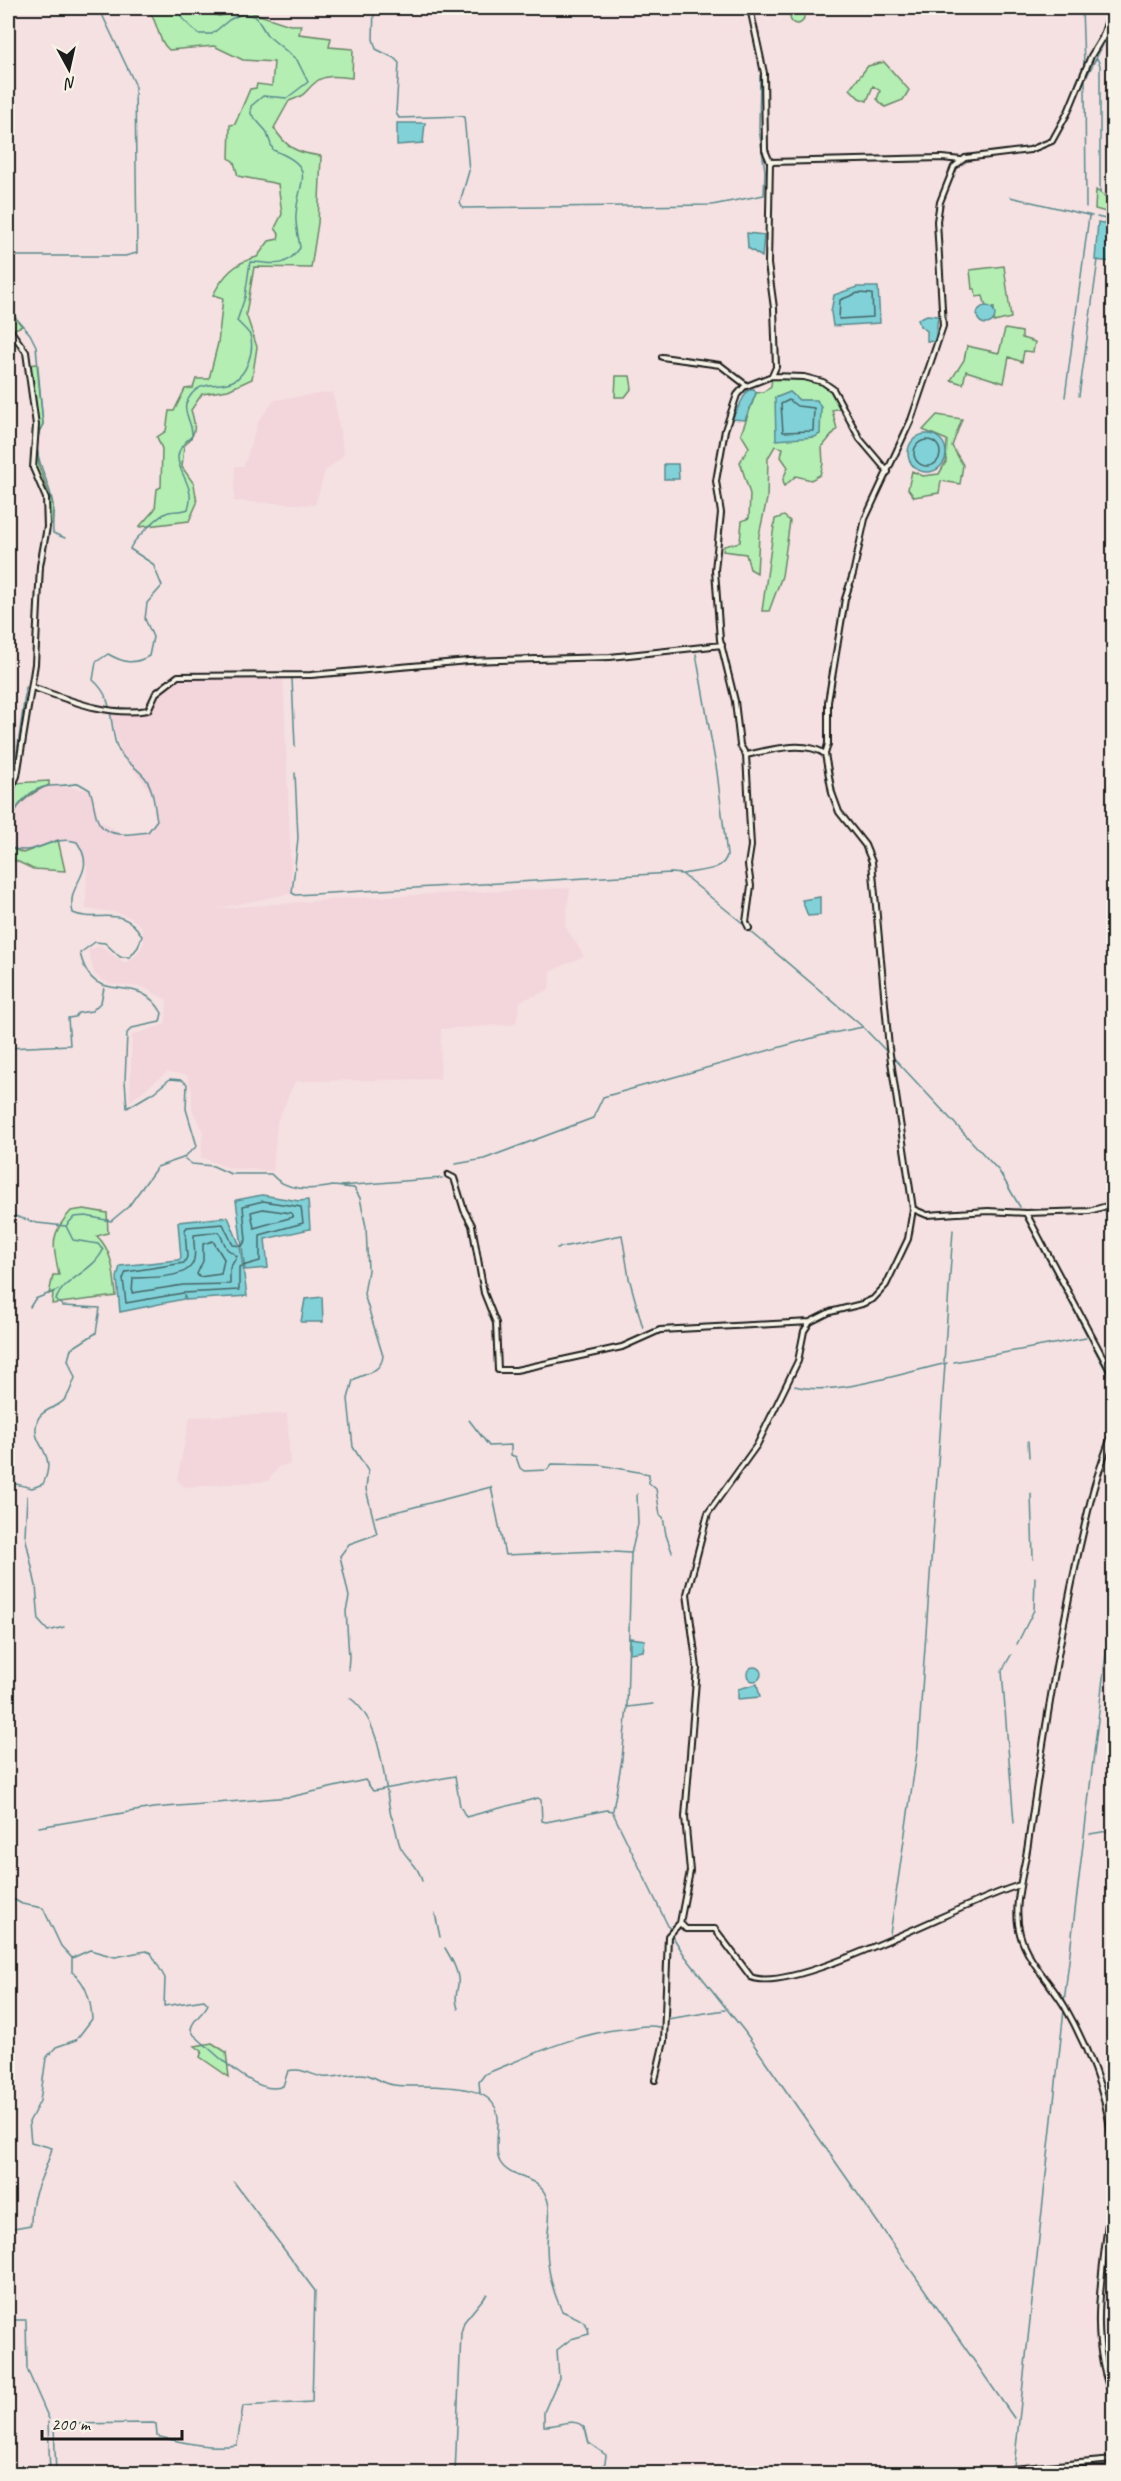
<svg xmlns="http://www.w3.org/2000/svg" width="1121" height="2481" font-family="Caveat,sans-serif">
	<rect width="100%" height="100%" fill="#f5e1e1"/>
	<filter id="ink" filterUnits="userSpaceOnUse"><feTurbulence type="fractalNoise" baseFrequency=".0167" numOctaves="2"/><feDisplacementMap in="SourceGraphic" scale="12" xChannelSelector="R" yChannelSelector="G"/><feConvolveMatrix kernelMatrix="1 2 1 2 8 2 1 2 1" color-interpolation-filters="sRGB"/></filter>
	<g filter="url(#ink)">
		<path fill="#f3d5dc" d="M333,392l11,63 -19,16 -10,34 -81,-4 1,-35h9l14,-44 17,-22z
			M283,674l9,219 -78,16 139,-11 217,-10 -5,38 19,30 -33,15 -2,19 -29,11 -4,23 -75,5 -1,50 -145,2 -18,41 -4,49 -44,-3 -28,-11 2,-25 -11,-23v-18l-5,-16 -20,-3 -37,29 2,-66 34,-11 1,-24 -24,-13 -33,-3 -15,-9 -7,-25 12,-4 25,17 12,-8 7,-12 -2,-16 -12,-10 -15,-5 -29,-3 1,-43 -10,-24 -19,-2 -35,13 -12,-5 -3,-21 6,-15 14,-18 21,-9 41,5 8,30 29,16 21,-4 9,-12 -5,-27 -30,-38 -13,-45h39l30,-34z
			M287,1414l3,50 -11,2 -11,15 -83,6 -8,-7 13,-63z"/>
		<path fill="#b4eeb3" stroke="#688568" stroke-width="1.5" fill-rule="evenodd" d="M147,8h48l24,8 25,-6 46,15h11l-2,9 32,4 -2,9 24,2 -1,29c-11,-1 -25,-4 -35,3 -14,11 -8,13 -28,20l-15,27c13,21 24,25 47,28l-3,67 -7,45 -57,-1 -8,47 11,33 -5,32 -24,11 -26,4 -11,16c5,16 6,24 -7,36l-2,21 12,17 3,19 -8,18 -50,6 16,-18 2,-20 4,-2 1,-38 -5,-12 9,-6 3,-20h5l11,-22 8,-1 3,-9h13l9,-36 5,-45 -10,-3c10,-19 22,-33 44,-38l12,-16 9,-2 1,-5 -4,-6 7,-14 -4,-30 -40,-8 -4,-14 -5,-4 1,-33 5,-1 15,-35 6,-1 1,-4 15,2 2,-24 -31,-2 -29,-14 -45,4c-12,-10 -11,-30 -22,-42z
			M790 17a7 7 0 1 1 14 0a7 7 0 1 1-14 0Z
			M884,62l25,28 -6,10 -18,7 -8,-8 3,-8 -7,-5 -6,15 -8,-3 -9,-9 18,-23z
			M1096,190l13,9 4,-1v16l-18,-5z
			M1004,266l7,52 -17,4v-14l-8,-1 -3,-11 -7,1 -1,-8h-3l-2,-19z
			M8,309l14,17 -12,5 -2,-4z
			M1005,329l17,3v6l13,4 -2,10 -9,-1 -2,11 -13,-5 -5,26 -38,-12 -3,13 -12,-4 13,-20 3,-14 32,7z
			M37,364l6,60 -5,11 -1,12 2,19 14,39 -1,19h-5l-1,-26 -13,-30 2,-43 -8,-60z
			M616,376h14l2,12 -7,9h-10z
			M772,376c35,-1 52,0 72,31l-12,3 5,19 -15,18 1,17 -3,11 -9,5 -15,-4 -12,10 -1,-7 5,-12 -7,-10 2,-9 -8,-2 -7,12 -1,41 -8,36 -2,38 -7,-4 -4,-15 -23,-3 1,-5 16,-4 2,-21 7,-3 1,-24 -10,-32 9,-15 -8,-13 15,-41 7,-1 8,-6zM790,392l9,8 18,1 4,7 -46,-10z
			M937,415l25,4 -10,27 11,19 -3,19 -19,-3 -2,12 -25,4 -6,-8 4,-18 11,5 16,-2 7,-12 1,-22 -24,-10z
			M784,516l6,5 -8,55 -13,35h-7l13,-92z
			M8,775l9,1 -2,7 34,-2v4c-21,9 -34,20 -41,42z
			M8,839l3,9 12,5 35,-13 7,31 -32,-2 -25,-12z
			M84,1209l23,4 1,20 -11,3c16,15 17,39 19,60l-64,8 1,-12 -4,2 4,-19h6c-6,-31 -10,-40 12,-64z
			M212,2043l14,9 3,25 -29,-20 2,-6 -7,-5z"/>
		<path fill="#81d2d8" stroke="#59898d" stroke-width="1.5" d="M397,123h28l-2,20 -26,2z
			M1098,222l15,3v37l-18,-2z
			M747,233l17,2 -2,22 -14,-9z
			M857,287h21l2,36 -47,3 -2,-14 3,-17z
			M977 315a9 9 0 1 1 18 0a9 9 0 1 1-18 0Z
			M927,315l11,1 -3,26 -8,-1v-10l-7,-5 -2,-7z
			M754,389l2,4 -11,27 -13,-1 15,-28z
			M790,392l9,8h18l4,8 -1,26 -5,3 -39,3 -1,-42z
			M908 453a19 19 0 1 1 38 0a19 19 0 1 1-38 0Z
			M664,464h14l1,15h-15z
			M820,897v18l-12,1 -6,-16z
			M262,1195l37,6 9,-1 2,29 -45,10 3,29 -23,2 -9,-70z
			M228,1217l12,29 7,50 -61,4 -2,-5v4l-64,13 -3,-34 3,-12 58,-6 3,-2 -3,-36z
			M322,1297l1,25h-22l4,-23z
			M630,1638l15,2 -2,11 -13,2z
			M747 1674a7 7 0 1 1 14 0a7 7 0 1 1-14 0Z
			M757,1684l3,13 -22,2v-10z"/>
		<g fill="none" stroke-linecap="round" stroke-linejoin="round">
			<path stroke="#446567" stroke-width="1.5" d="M858,293l14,1 1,23 -34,2 1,-19z
				M789,400l8,6 17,2 -1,23 -30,1 -2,-28z
				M914 453a13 13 0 1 1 26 0a13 13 0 1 1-26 0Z
				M263,1201l38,6 2,16 -43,12v26l-21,6v23l-56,3 -57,10 -3,-24 3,-7 58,-9 3,-6 -2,-27 2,-3 36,-3 10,21 9,1 4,-6 -3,-34z
				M263,1209l28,4 2,4 -39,11 -3,-16z
				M219,1232l8,17 10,7 -7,12v16l-47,1 -51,8 1,-15c16,-1 58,2 61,-19 2,-8 -1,-16 0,-24z
				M213,1241l11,18 -3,15 -22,3 -2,-3 6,-13v-17z"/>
			<path stroke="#59898d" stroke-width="1.5" d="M374,8l-1,31 3,10 18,9 5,5 -3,50 3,5 65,-2 5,55 -9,31 3,6 249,-3 52,-10 1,-24 -6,-42 1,-54
				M1110,32l4,-14
				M1096,56l4,9v128
				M1087,76l18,-35 9,2
				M1085,80l1,127
				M1075,86l9,-21 -2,-57
				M1010,197l82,19
				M1097,217l17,4
				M8,246l6,10h111l12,-3 -2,-169 -36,-76
				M8,309l22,25 6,12 7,78c-16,30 6,51 10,81 1,9 -1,18 0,28l12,5
				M1079,396l19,-136
				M1065,397l24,-181
				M292,678l3,68
				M295,773l3,65 -6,55 4,2 375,-22 11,1 63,51
				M8,791l6,-16 12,-88
				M8,827c6,-19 21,-40 42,-41 11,-1 18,0 28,-3l12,7c4,10 4,24 9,33 10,16 34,11 49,9l9,-12c-3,-13 -3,-30 -11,-41 -9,-13 -25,-18 -30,-35 -7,-24 -2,-46 -23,-64l3,-18 12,-8c16,9 25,11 41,2l4,-19 -8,-18 2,-16 15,-17 -9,-22 -23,-15c2,-8 30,-35 39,-37 7,-2 13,0 19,-3 12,-31 -31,-46 4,-73 1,-12 -9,-24 -6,-32 11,-27 30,-15 47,-23 14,-6 22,-32 17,-46 -3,-5 -8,-9 -13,-14l8,-24 5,-35c23,0 33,9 50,-14 -1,-10 -5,-23 -4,-33 2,-36 23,-47 -23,-65l-7,-19 -15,-17v-8l12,-10 24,2 21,-16 -11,-22 -30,-25 -11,-18 -13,-4 -14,7 -17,14h-14l-16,-16 -4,-10
				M8,839l3,9c25,9 41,-14 66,-6 22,33 -12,39 -4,71 24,11 50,-10 69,23l-4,11 -8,10h-10l-15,-14 -10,-1 -15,11c14,59 56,14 82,60l-2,9 -28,6 -5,5 -2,48 2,27 27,-16 16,-13 12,1 5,4 -1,25 11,37 -14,12 -26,9 -29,40 -17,14 -25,-5 -12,1 -8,9 7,14 25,4 5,6c-10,22 -40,28 -47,50l7,6 37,2 -4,25 -25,16 -3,11 7,18c-3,6 -5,16 -10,21 -8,10 -25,10 -28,23 -7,25 22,29 6,62l-11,4 -24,-6
				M683,874c14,-4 41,-2 44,-19l-10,-83 -21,-118
				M750,931l113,96 23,24
				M8,1048l62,-3 -2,-27 7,-1 3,-4 14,-2 9,-9 3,-14
				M892,1056l107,115 21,36
				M185,1159l7,5 21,2 18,8h40c15,18 41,16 62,12
				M456,1164l28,-5 109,-41 10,-21 220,-62 40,-8
				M333,1186l21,2 6,10 6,29 2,43 -4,24 19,62c-2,17 -18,17 -30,24l-5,19 5,48 15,24 -2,18 11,45 -28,10 -9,12 9,41 -3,14 3,46 -1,13
				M341,1186l101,-8
				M8,1214l29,9 28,3
				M1024,1216l90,170
				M557,1248l65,-13 7,43 14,50
				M30,1307l5,-8 23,-9
				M944,1362l9,-132
				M954,1362l132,-24
				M795,1386c38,11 112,-14 152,-23
				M469,1420l20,26 22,-1v10l5,2 4,11 4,3 23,-1 5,-6 48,1 49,9v9l7,6 4,26 3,2 3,18 6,17
				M1028,1441l1,16
				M1031,1494l2,65
				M27,1496l-2,39 11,51 3,35 9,10 16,-4
				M376,1517l115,-30 14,68 93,-4 32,2
				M1017,1644l17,-34 1,-33
				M1011,1655l-9,16 12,152
				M350,1698c33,24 33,81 41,118 6,10 5,22 10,32 8,14 16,15 21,33
				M628,1707l25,-3
				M613,1810l9,-51 5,-52 4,-153 7,-30 -1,-30
				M39,1827l114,-19 137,-11 75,-17 8,11 82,-15 5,30 6,11 72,-19 3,2 1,21 4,1 61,-12 5,1 59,121
				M1090,1834l24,-4
				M8,1896l14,8 21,4 18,38 11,12 18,-8 25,7 31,-6 5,2 14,25 -1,28 40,-6 4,4c-4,10 -15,14 -17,25l3,6c19,16 63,63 89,51l5,-15c12,-4 23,4 35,6 14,2 31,-6 45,-2 9,3 16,9 26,10 27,4 100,-8 104,32 1,13 -4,34 2,45 10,18 38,13 46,34 7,16 1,33 1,50 0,24 5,44 15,65 12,6 26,8 27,23l-18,5 -14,11 2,28 -15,34v14c12,1 32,-11 41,3 2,4 2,9 4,14l17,12 -1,8 -10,11
				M435,1913l5,24
				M890,1934l28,-188 27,-382
				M673,1937l12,19 60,76 269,386
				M445,1948c6,10 15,25 13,37 -2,10 -3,14 0,24
				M1064,2002l50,-415
				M667,2019l58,-9
				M480,2093l-1,-11 6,-8c45,-18 88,-40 137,-45 14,-1 23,-5 37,-2
				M8,2229l23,-4c-1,-34 13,-46 21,-77l-21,-6 -2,-20 11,-21 6,-43 10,-11 20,-7 16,-21c-1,-18 -5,-36 -20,-47v-13
				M8,2320h18l1,49 22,50
				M48,2422l2,52
				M1014,2466l50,-456
				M56,2474l-2,-48 6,-2 93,-1 3,1 1,12 3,1c25,6 51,12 77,8l6,-39 69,-4 3,-111 -81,-109
				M455,2474l6,-141 3,-11 23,-28"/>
			<defs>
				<path id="street" d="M750,8l14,65 1,77 5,12 -2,102 6,44 2,59 -4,9 -28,11 -7,8 -12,35 -9,51 5,32 -6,57 5,70 15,61 5,44 6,10c24,-5 58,-15 79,-1
					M1112,8l-10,30 -11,18 -23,56 -16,29 -22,9 -65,8 -11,9 -14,35 -3,19 6,105 -32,94 -46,99 -12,55 -8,25 -17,103v42l-3,10 7,39 7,19 26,33 7,17 17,186 24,161 14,6 61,-4 38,2 88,165
					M1102,38l12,2
					M770,162l172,-4 19,2
					M8,327l18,25 10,73 -3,43 13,30 1,29 -7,39 -5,98 -18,112 -9,20
					M662,357l58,8 26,20
					M772,376l32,1 19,5 10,7 27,50 28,33
					M32,687c37,13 76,30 116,23l8,-17 22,-17 133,-1 157,-14 142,-4 112,-12
					M746,755l5,91 -3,19 3,21 -5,36 3,6
					M448,1175l6,3 10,32 8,15 12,68 12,30 2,47h18l106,-23 38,-17 150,-8
					M913,1209l-5,30 -22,46 -13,14 -11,5 -32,8 -20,10 -6,9 -6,30 -41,84 -49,68 -21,81 10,74 -12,149 5,54 -10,52 6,6h29l36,48c43,19 214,-77 269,-92
					M1026,1213l63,-2 25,-7
					M1114,1428c-7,21 -15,41 -21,63 -29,114 -48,236 -65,353 -4,29 -16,61 -8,90 7,27 31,49 45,73 21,37 41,85 46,128 10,88 -34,179 3,265
					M655,2080l9,-39 4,-105 12,-13
					M1012,2469l102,-9"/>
			</defs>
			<use href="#street" stroke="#1c1c1c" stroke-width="8"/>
			<use href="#street" stroke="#f7f3e8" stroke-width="4"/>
		</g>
	</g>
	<rect width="1121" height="2481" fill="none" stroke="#f7f3e8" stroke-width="30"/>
	<rect x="15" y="15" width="1091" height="2451" fill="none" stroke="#1c1c1c" stroke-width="2" filter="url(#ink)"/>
	<g transform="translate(69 69) rotate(172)" stroke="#f7f3e8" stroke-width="4.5" paint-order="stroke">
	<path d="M0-4.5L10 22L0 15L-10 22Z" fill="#1c1c1c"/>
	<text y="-9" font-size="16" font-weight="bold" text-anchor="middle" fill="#1c1c1c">N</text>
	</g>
	<path d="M42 2430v9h140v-9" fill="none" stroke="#1c1c1c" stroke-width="3"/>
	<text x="51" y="2430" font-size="18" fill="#1c1c1c" stroke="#f7f3e8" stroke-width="4.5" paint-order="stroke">200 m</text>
</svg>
